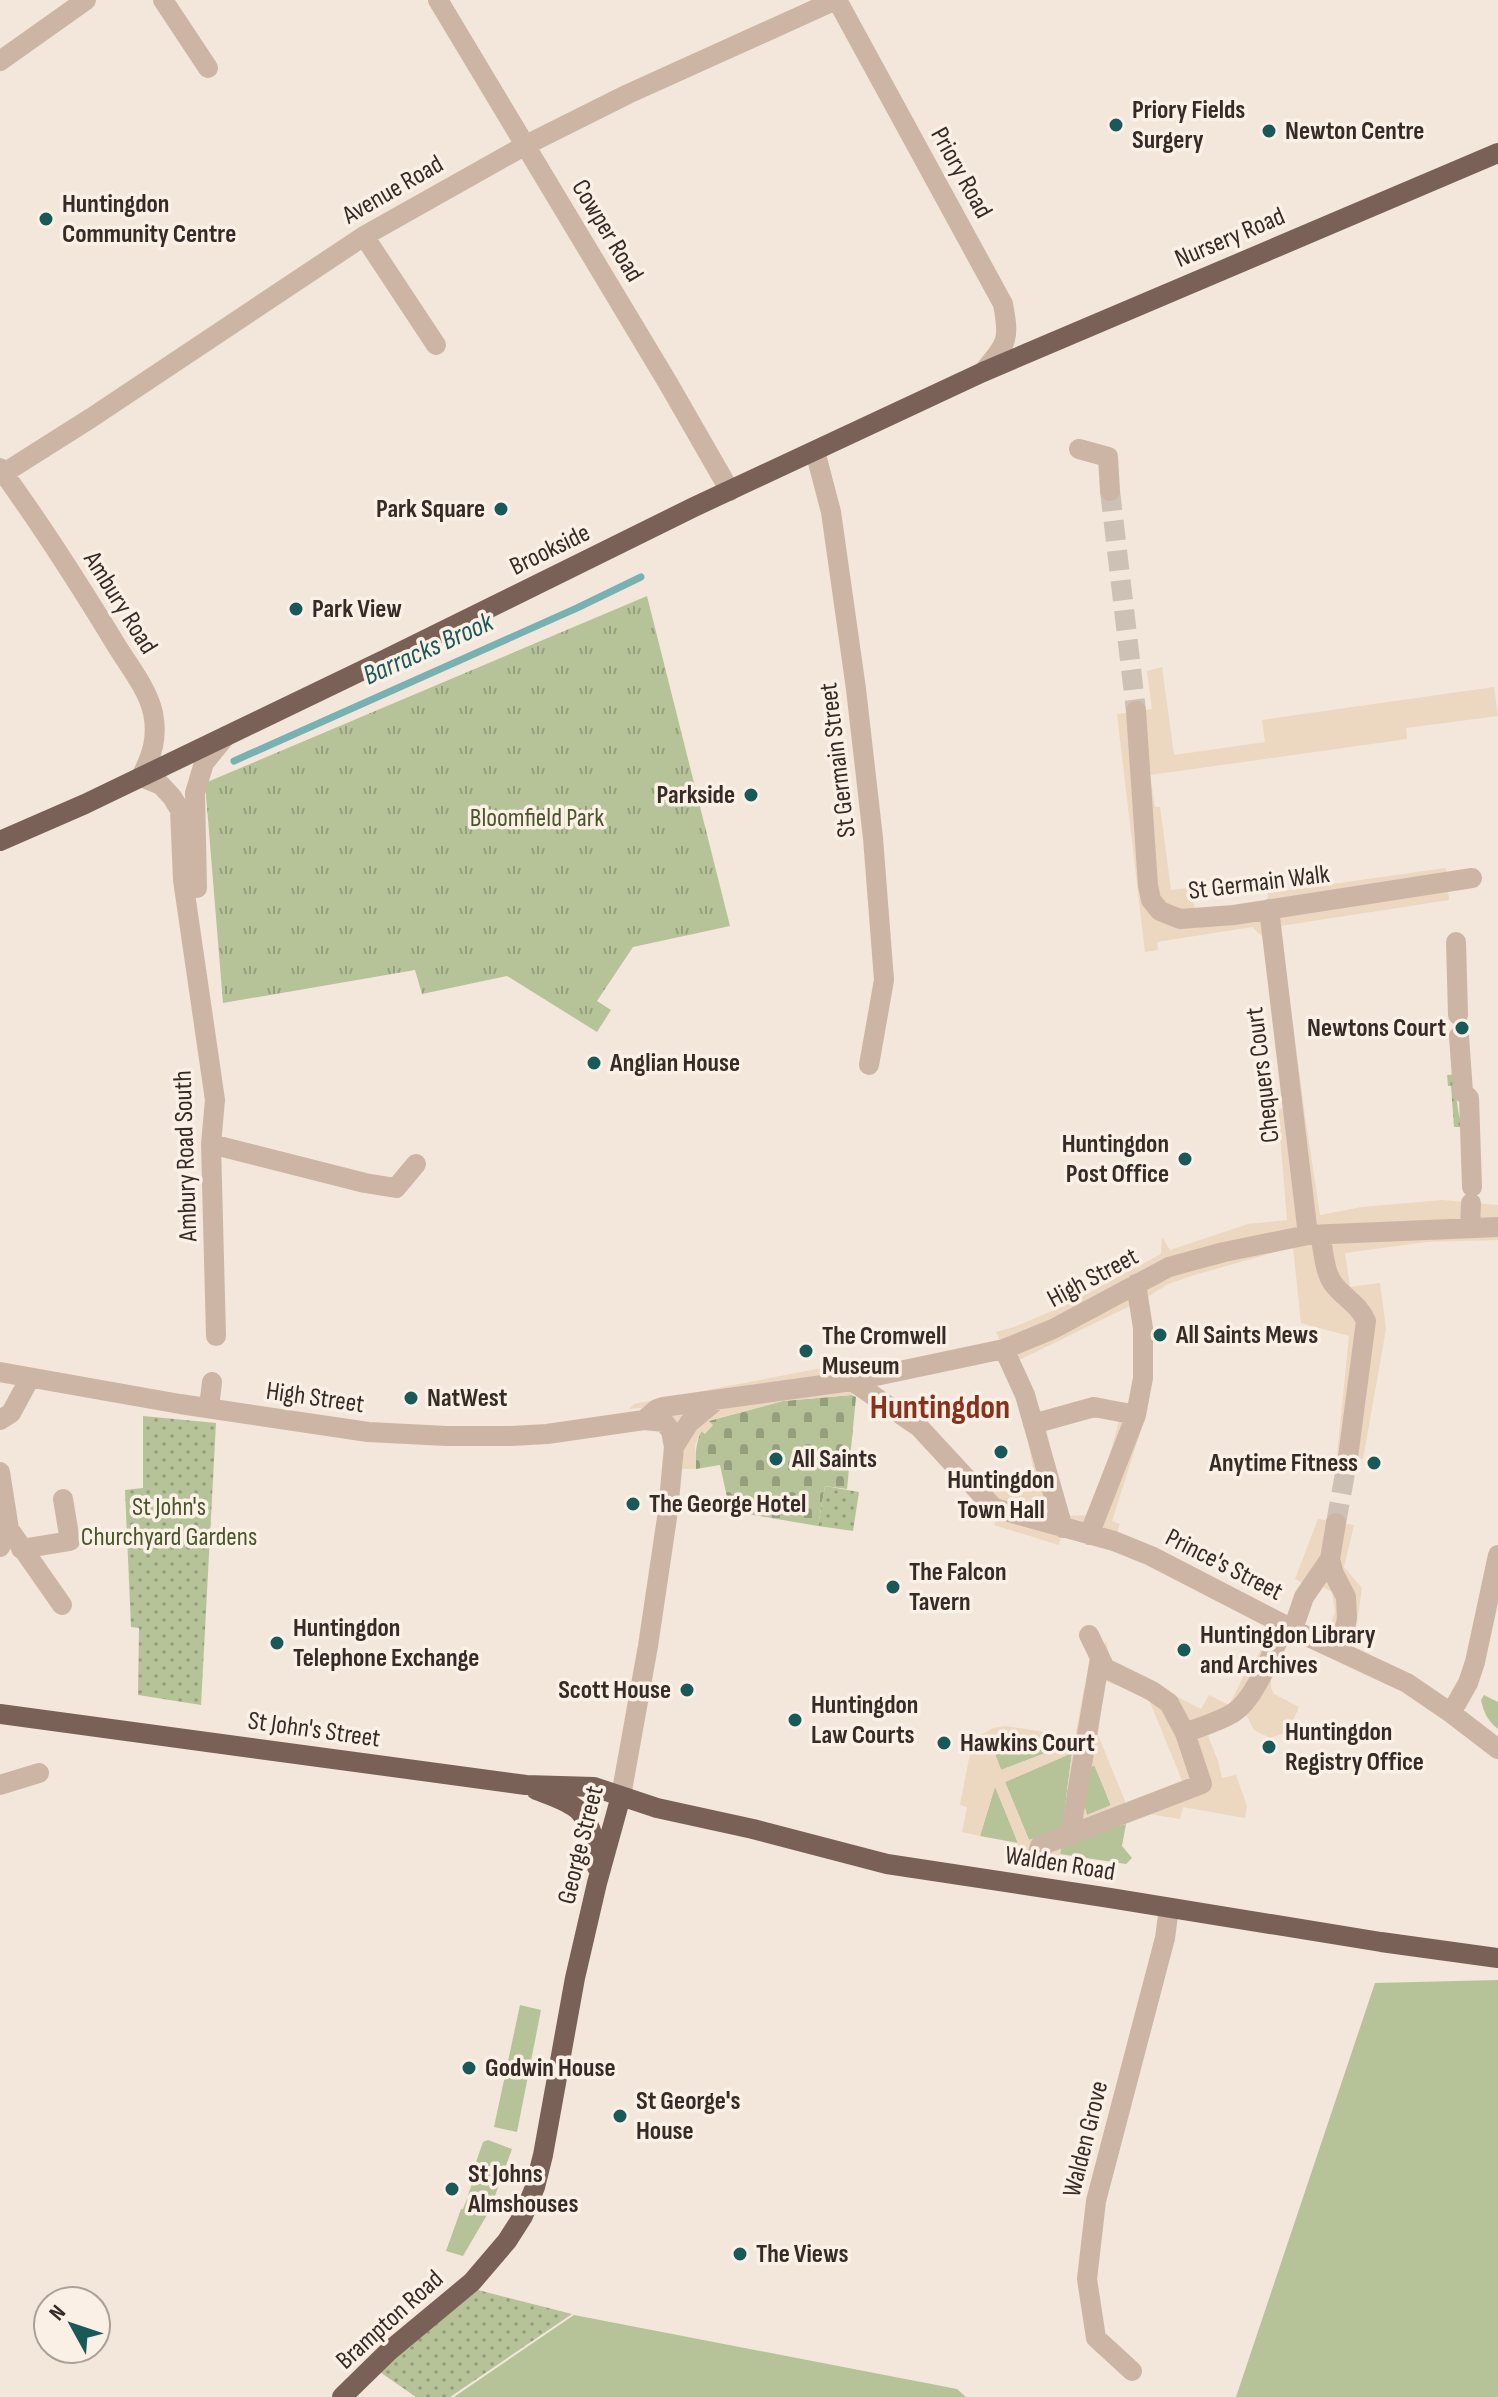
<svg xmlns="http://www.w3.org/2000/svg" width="1498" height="2397" font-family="'Sofia Sans Condensed',sans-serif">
	<defs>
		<pattern id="cemetery-stones" width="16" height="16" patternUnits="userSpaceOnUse" patternTransform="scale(2)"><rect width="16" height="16" fill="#b6c399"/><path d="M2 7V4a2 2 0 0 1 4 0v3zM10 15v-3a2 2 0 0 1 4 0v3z" fill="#959f7d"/></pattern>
		<pattern id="park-tufts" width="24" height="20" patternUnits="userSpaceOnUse" patternTransform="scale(2)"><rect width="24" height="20" fill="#b6c399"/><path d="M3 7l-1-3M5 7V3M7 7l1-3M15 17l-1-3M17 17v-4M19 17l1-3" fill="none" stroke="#959f7d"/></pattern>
		<pattern id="garden-dots" width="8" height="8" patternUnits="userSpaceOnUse" patternTransform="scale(2)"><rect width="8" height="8" fill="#b6c399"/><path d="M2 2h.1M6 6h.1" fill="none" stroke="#959f7d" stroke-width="1.8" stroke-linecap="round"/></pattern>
	</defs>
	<rect width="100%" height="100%" fill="#f3e6da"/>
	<path fill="#b6c399" d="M1484,1695l14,7v27c-11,-9 -14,-16 -17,-29z
		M1011,1742l40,9 -50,19 -6,-16z
		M1072,1753l-10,77 -33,10 -24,-58z
		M1095,1765l16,41 -24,9 -3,-10 5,-37z
		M995,1786l23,57 -38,-7z
		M1126,1824l-4,22 10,12 -6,6 -66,-10 2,-11z
		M1498,1980v417h-262l139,-414z
		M520,2005l21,5 -24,122 -23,-5z
		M488,2140l24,9 -20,55 -24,-9 4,-11 -3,-2 14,-40z
		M467,2199l24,9 -28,48 -17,-5 15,-42h2z
		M574,2315l383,74 9,8h-512z"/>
	<path fill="url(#cemetery-stones)" d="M852,1395l4,2 -9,92 -22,-3 -7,40 -88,-15 -10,-46 -24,4c-1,-19 0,-33 12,-48l75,-20z"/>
	<path fill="url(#park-tufts)" d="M647,596l83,330 -97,21 -36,54 14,9 -14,22 -90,-56 -85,18 -7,-24 -192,33 -18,-220z"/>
	<path fill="url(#garden-dots)" d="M1457,1074c-1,18 -1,37 6,53h-9l-3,-41h-3l-1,-11z
		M143,1416l73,7 -15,282 -63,-10 1,-67 -8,-1 -6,-137 18,-2z
		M825,1486l34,6 -6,39 -35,-5z
		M474,2289l98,25 -122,83h-34l-39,-27z"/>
	<path fill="#ecd7c0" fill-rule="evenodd" d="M1162,667l12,88 91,-13 -3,-22 232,-33 4,29 -92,12 1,11 -257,36 5,32h5l11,83 19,-2 6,25 72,-11v-9l178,-25 3,32 -169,26 25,190 15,99 42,-8 80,-7 56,5v35l-72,2 -81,11 5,34 30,-4 6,46 -23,130 -26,-4 12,-119 -48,-13 -8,-76 -102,29 -23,8 -22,14 -6,135 -28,88 8,3 -6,17 -51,-12 -4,16 -65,-20 2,-6 -6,-35 13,7 34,-4 -18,-90 12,-4 12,22 47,-14 41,2 4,-26v-50l-3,-22 -121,59 -15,-32 18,-5 50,-21 97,-52 1,-17 8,13 78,-26 39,-4 -9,-110 5,-2 -18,-169 -13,-12 -95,15 1,8 -13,2 -28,-238 35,-5 -5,-38zM1096,1415l23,6 -26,94 -29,1 -18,-89z
		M844,1364l2,6 6,-2 1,2 -1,25 -69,6 -74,20 4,4 -8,9 -4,-3 -6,14 1,24h-16l-30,-62 -21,2 5,-5z
		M1318,1519l36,6 -10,42 18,21 -7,48 -6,20 -23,-11 1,-11 8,-22 -3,-20 -11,-6 -27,43 -23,51v8l3,6 25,13 -11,25 -18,6 -16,-8 -8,-16 -40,17 12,30 4,17 14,-3 11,31 -2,12 -62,-11 -3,12 -30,-5 -88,29 -3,17 -42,-6 1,-11 -23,-56 -15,49 -18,-4 5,-25 -7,-2 11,-57 10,-13 12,-7 13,-2 69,11 9,-48 15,-37 7,-11 5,21 23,13 67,34 8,-14 20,10 24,-47 3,1 9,-18 2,-6 -4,-6 7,-12 15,8 21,-40 -11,-6zM1105,1681l43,16 35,86 -56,23 -29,-71zM1011,1742l38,9h1l-49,19 -6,-16zM1072,1753l-10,76 -33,11 -24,-58zM1094,1765l17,40 -24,10 -3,-10 5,-37z"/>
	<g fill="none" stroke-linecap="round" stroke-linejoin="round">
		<path stroke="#77b1b1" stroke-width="7" d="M234,761l343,-153 64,-31"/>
		<path stroke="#cdc1b6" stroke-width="20" stroke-dasharray="20 10" stroke-linecap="butt" d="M1110,491l26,220
			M1336,1523l12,-66"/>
		<path stroke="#ccb5a5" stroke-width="20" d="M163,0l45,68
			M438,0l230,383 62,108
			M837,0l166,304c7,37 4,39 -20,68
			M0,61l86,-61
			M364,236l72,109
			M1079,449l29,8 2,34
			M815,451l16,61 25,177 17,149 11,142 -15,85
			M0,468c42,58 81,119 118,180 12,19 30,42 35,65 5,25 -1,42 -12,64l20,8 11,12 8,13 3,70 32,220 -4,44 5,192
			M4,473l87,-55 273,-182 160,-90 104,-52 208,-94
			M1136,711l12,174 3,15 9,11 20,8 54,-4 238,-37
			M197,888l-2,-95 9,-30 22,-27
			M1269,909l39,326
			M1456,942l2,73
			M1459,1036l4,56 6,6 3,89
			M211,1144l154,39 31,5 20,-24
			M1470,1227l1,-24
			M1320,1235c4,16 4,39 15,51 11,13 24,19 31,35l-18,136
			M1004,1349l21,46 38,133
			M0,1372l180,32 188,28 79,4h64l36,-2 97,-14 20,2 7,9 3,16 -6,64 -20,135 -27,150
			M852,1381l67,46 75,81 120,33 37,15 147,76 109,51 44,30 47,36
			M209,1408l3,-26
			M0,1420l11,-7 19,-35
			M644,1420l13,-11 6,-2 189,-26 152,-32 49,-20 116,-62 55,-15 84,-17 190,-8
			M1033,1424l61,-17 42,8
			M674,1447l15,-24 24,-20
			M0,1472l9,57 -9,18
			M1336,1523l-6,36 4,15 12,23 1,21 -7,33
			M9,1529l53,76
			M1089,1535l47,-120 7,-37v-50l-7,-44
			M21,1549l49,-8 -7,-42
			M1293,1629l11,-32 26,-38
			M1451,1713l17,-30 7,-21 23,-107
			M1185,1733c15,-6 33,-11 48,-20 23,-14 40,-64 52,-88
			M0,1785l39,-12
			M1070,1835l30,-177
			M1037,1857l3,-11 162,-62 -17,-51 -16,-30 -17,-12 -47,-23 -16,-33
			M1132,2371l-36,-33 -9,-59 9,-78 69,-263 4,-30"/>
		<path stroke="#7a6157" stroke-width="20" d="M0,841l85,-37 301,-145 308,-152 289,-135 515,-219
			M0,1714l526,71 68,2 63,21 96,21 134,35 223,34 271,44 117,16
			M536,1790c13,5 33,11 43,21 13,14 19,37 18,56
			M342,2397l47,-46 83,-69 35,-41 16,-25 12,-29 8,-32 32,-177 22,-95 24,-87"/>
	</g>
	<g fill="#1a595a" stroke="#faf0e6" stroke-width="3">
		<circle cx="1116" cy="125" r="8"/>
		<circle cx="1269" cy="131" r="8"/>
		<circle cx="46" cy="219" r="8"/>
		<circle cx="501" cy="509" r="8"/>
		<circle cx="296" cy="609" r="8"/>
		<circle cx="751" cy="795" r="8"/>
		<circle cx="1462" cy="1028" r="8"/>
		<circle cx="594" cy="1063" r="8"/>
		<circle cx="1185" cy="1159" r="8"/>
		<circle cx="1160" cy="1335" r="8"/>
		<circle cx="806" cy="1351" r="8"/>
		<circle cx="411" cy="1398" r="8"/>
		<circle cx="1001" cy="1452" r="8"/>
		<circle cx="776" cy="1459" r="8"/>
		<circle cx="1374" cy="1463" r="8"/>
		<circle cx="633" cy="1504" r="8"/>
		<circle cx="893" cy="1587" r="8"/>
		<circle cx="277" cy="1643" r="8"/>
		<circle cx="1184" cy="1650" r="8"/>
		<circle cx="687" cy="1690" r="8"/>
		<circle cx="795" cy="1720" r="8"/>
		<circle cx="944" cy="1743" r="8"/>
		<circle cx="1269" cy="1747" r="8"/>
		<circle cx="469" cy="2068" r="8"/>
		<circle cx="620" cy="2116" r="8"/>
		<circle cx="452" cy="2189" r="8"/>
		<circle cx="740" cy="2254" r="8"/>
	</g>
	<g text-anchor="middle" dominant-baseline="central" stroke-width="7" stroke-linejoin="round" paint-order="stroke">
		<g font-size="26" font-weight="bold" fill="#372b27" stroke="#faf0e6" text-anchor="start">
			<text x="1132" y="110">Priory Fields<tspan x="1132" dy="30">Surgery</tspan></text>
			<text x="1285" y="131">Newton Centre</text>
			<text x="62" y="204">Huntingdon<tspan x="62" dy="30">Community Centre</tspan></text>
			<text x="485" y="509" text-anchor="end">Park Square</text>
			<text x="312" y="609">Park View</text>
			<text x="735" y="795" text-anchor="end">Parkside</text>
			<text x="1446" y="1028" text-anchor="end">Newtons Court</text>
			<text x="610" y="1063">Anglian House</text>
			<text x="1169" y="1144" text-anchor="end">Huntingdon<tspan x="1169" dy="30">Post Office</tspan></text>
			<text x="1176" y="1335">All Saints Mews</text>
			<text x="822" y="1336">The Cromwell<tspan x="822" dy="30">Museum</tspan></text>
			<text x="427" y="1398">NatWest</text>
			<text x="792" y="1459">All Saints</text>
			<text x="1358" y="1463" text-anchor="end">Anytime Fitness</text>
			<text x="1001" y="1480" text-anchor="middle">Huntingdon<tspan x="1001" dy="30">Town Hall</tspan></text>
			<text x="649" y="1504">The George Hotel</text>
			<text x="909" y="1572">The Falcon<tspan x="909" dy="30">Tavern</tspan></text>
			<text x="293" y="1628">Huntingdon<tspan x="293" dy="30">Telephone Exchange</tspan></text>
			<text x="1200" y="1635">Huntingdon Library<tspan x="1200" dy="30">and Archives</tspan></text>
			<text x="671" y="1690" text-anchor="end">Scott House</text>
			<text x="811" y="1705">Huntingdon<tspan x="811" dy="30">Law Courts</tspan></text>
			<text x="1285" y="1732">Huntingdon<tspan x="1285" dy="30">Registry Office</tspan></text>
			<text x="960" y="1743">Hawkins Court</text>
			<text x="485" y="2068">Godwin House</text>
			<text x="636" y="2101">St George's<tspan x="636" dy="30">House</tspan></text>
			<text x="468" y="2174">St Johns<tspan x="468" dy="30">Almshouses</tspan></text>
			<text x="756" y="2254">The Views</text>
		</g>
		<g font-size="26" fill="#372b27" stroke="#faf0e6">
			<text transform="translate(961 173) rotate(61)">Priory Road</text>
			<text transform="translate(393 190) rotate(-30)">Avenue Road</text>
			<text transform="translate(607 231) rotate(59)">Cowper Road</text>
			<text transform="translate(1230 238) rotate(-23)">Nursery Road</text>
			<text transform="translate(550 550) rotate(-26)">Brookside</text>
			<text transform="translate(120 603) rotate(58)">Ambury Road</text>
			<text transform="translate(838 760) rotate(-97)">St Germain Street</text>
			<text transform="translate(1259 883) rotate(-7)">St Germain Walk</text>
			<text transform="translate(1263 1075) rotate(-97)">Chequers Court</text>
			<text transform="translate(186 1156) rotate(-92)">Ambury Road South</text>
			<text transform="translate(1093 1278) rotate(-28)">High Street</text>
			<text transform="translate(315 1398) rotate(8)">High Street</text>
			<text transform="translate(1224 1565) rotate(27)">Prince's Street</text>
			<text transform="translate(314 1730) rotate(8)">St John's Street</text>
			<text transform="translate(581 1845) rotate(-76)">George Street</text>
			<text transform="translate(1060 1864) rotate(9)">Walden Road</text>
			<text transform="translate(1086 2139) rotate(-76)">Walden Grove</text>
			<text transform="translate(390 2320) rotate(-42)">Brampton Road</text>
		</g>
		<g font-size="26" fill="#485629" stroke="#faf0e6">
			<text x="537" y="818">Bloomfield Park</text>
			<text x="169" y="1507">St John's<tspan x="169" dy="30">Churchyard Gardens</tspan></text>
		</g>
		<g font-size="28" font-style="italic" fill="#1a595a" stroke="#faf0e6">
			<text transform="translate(428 649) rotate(-24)">Barracks Brook</text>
		</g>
		<g font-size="34" font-weight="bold" fill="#8a311b" stroke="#faf0e6">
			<text x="940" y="1407">Huntingdon</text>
		</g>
	</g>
	<g transform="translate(72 2325) rotate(310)"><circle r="38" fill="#faf0e6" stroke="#aca19a" stroke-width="2"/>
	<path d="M0-6L14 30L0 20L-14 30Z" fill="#1a595a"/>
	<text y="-12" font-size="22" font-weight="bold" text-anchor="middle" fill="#372b27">N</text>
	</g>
</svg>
